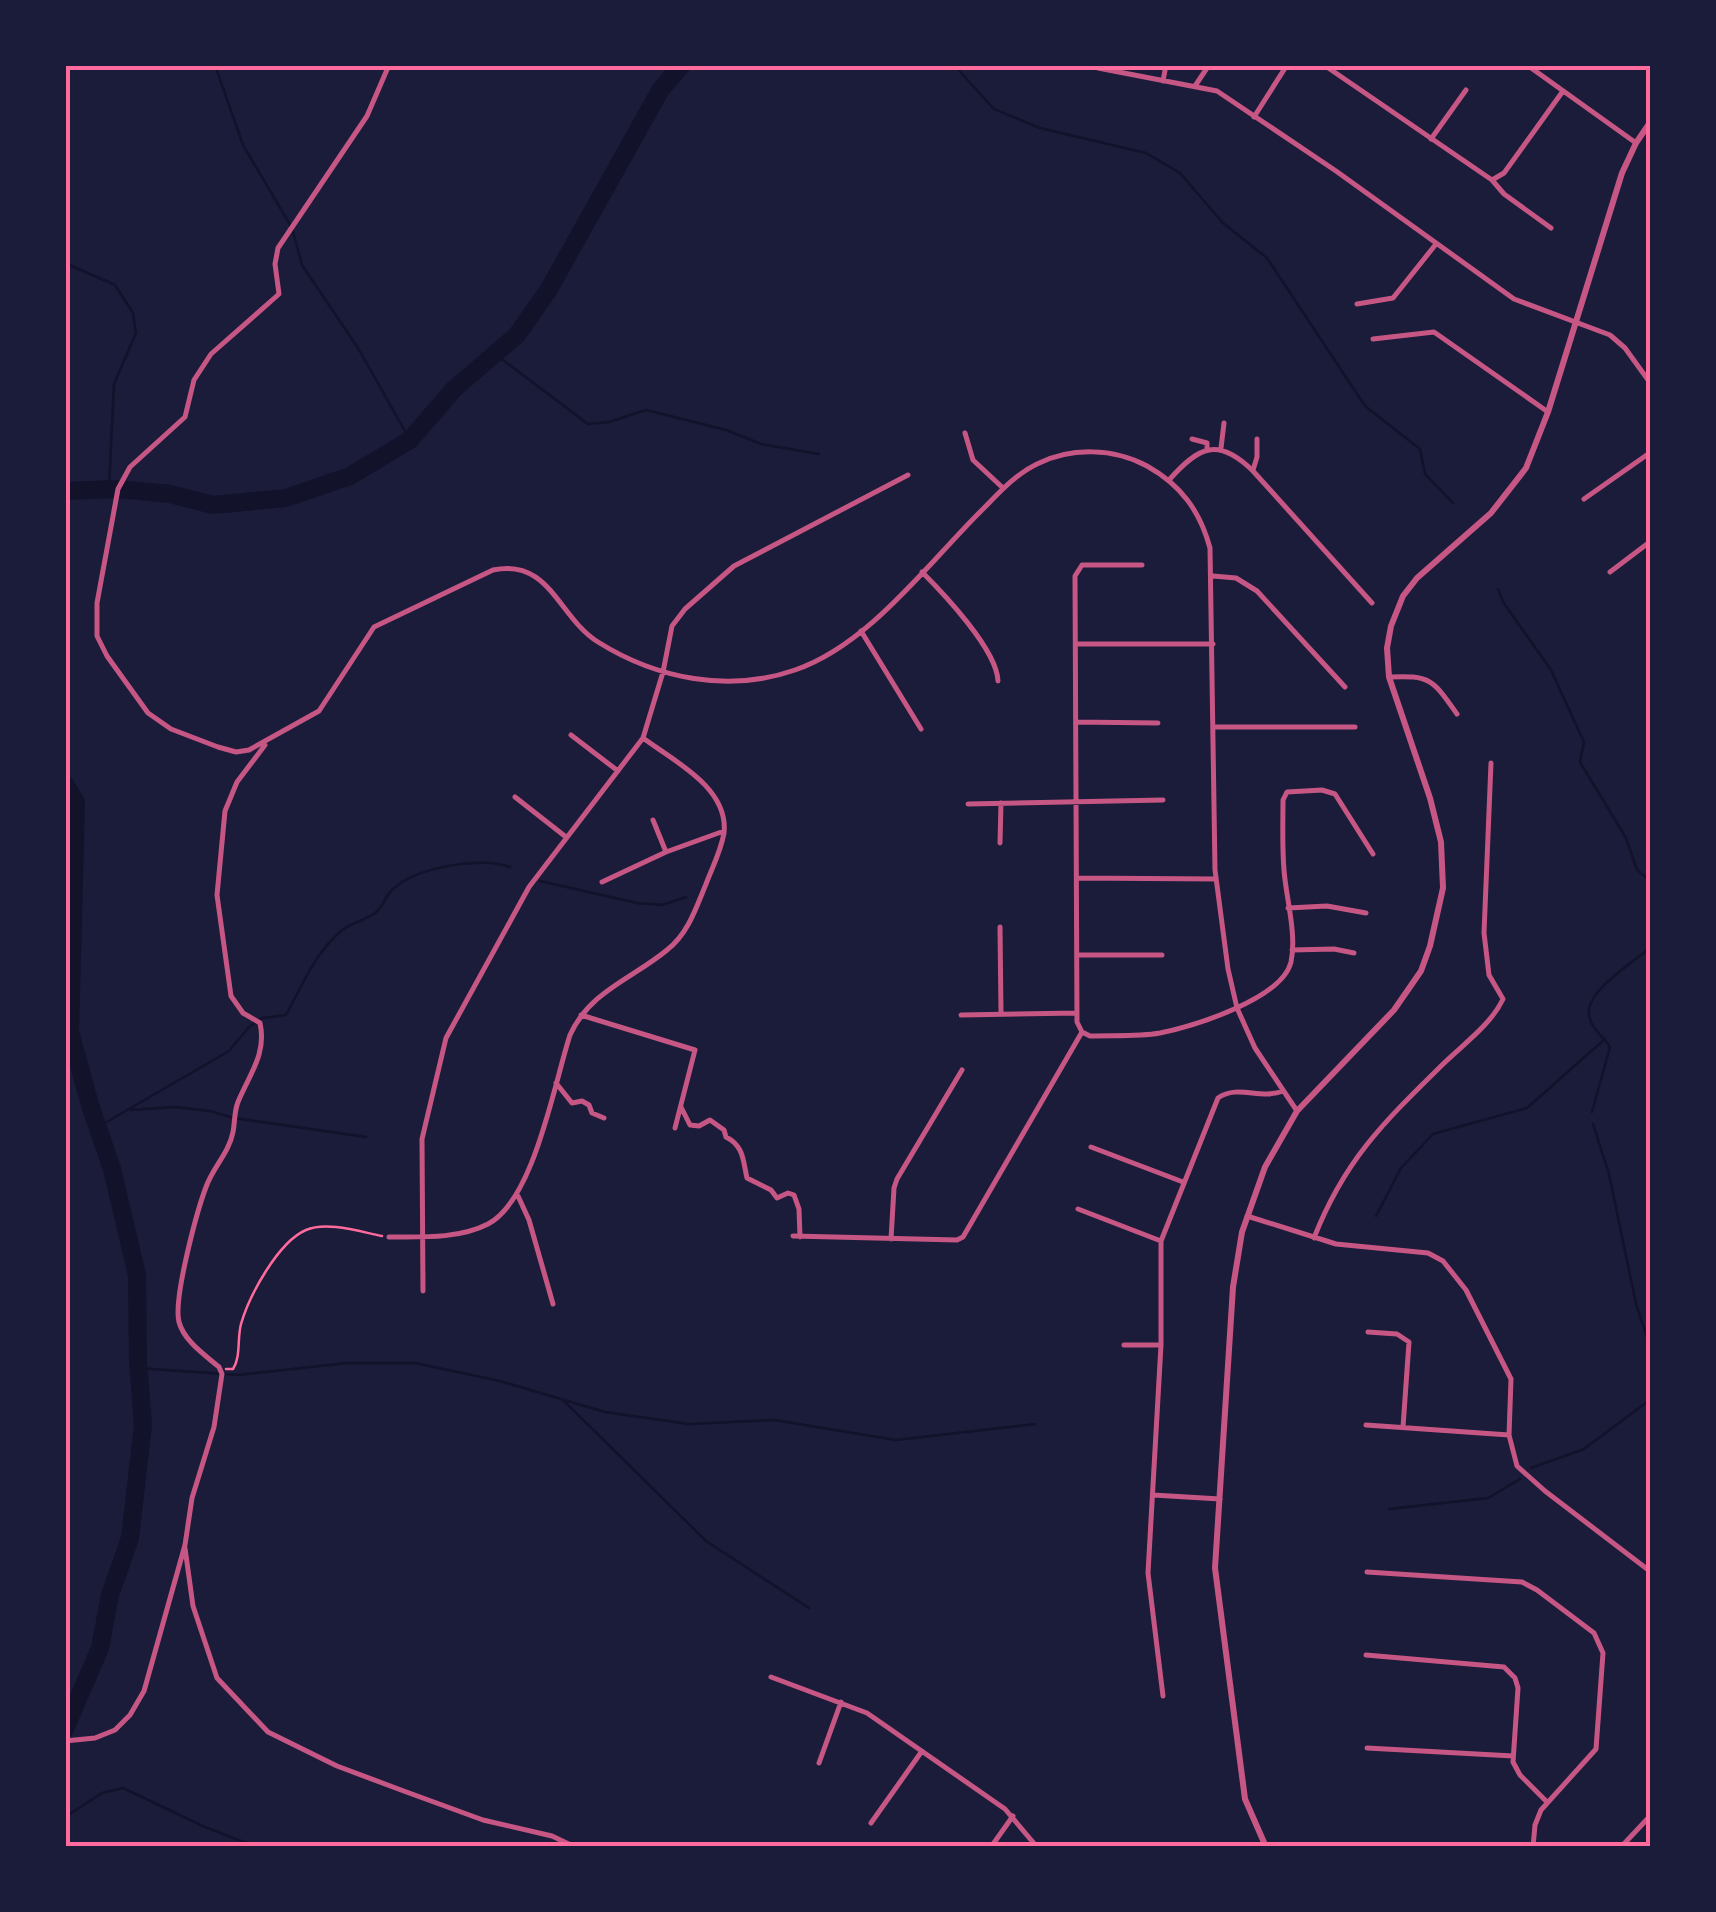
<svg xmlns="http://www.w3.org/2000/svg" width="1716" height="1912" font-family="'Archivo Narrow',sans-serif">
	<rect width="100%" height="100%" fill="#1b1b3a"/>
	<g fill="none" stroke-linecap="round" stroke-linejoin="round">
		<path stroke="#12122b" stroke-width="2.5" d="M215,65l28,80 49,83 10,37 56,83 52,92
			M954,65l40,44 46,19 106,25 34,20 43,50 44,35 98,148 55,43 5,25 28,29
			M65,263l50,22 18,28 3,20 -22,51 -5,104
			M495,354l93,70 21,-2 37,-12 80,20 35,14 58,10
			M1498,589l5,13 48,68 33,72 -4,20 46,76 11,32 14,11
			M540,881l97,22 25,2 24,-8
			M1651,892v11
			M130,1110l44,-3 36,4 24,7 132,19
			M1592,1112l18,-65c-7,-11 -19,-18 -21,-32 -4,-24 45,-53 62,-68
			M1593,1124l16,50 27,130 15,45
			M98,1127l131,-76 20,-24 13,-9 24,-3c16,-29 29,-62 55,-84 10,-8 24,-11 34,-18 9,-7 10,-17 18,-24 24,-22 88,-33 117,-22
			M1376,1216l25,-48 32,-34 94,-26 78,-69
			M138,1368l100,7 109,-12h68l85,18 105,31 84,12 85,-4 122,20 139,-16
			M563,1400l143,141 103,67
			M1531,1468l53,-19 67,-50
			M1389,1509l99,-11 32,-19
			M65,1817l37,-24 21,-5 82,39 52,20"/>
		<path stroke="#12122b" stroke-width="18" d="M65,491l53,-2 52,5 43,11 73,-7 64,-22 60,-36 44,-51 63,-54 32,-46 112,-200 21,-24
			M65,784l11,18 -6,230 20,73 22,64 25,106 1,87 5,63 -13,113 -20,57 -10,53 -35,81"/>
		<path stroke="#ff6b9d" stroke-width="2.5" d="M226,1369h7c8,-12 4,-30 8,-45 8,-28 37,-82 65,-94 21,-9 55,2 76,6"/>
		<path stroke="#c65784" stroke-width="5" d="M389,65l-22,51 -89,132 -3,16 4,30 -68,60 -17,26 -9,37 -55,50 -12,22 -21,114v33l10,20 41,57 23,16 47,18 18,5 13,-2 70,-39 55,-84 119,-57c57,-12 65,47 105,72 59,37 131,51 197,28 73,-25 131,-104 184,-157 18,-18 35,-38 58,-49 34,-17 77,-16 110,2 34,19 53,45 63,82l5,322 13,99 9,39 18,40 42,63
			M1324,65l168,115 12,-7 59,-82
			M1527,65l109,78
			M1098,68l119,23 119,80 178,128 96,36 15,13 26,36
			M1163,81l3,-16
			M1195,86l14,-21
			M1254,117l33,-52
			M1431,139l35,-49
			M1492,180l12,14 47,34
			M1357,304l36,-6 43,-54
			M1373,339l61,-7 114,80
			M965,433l8,27 30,28
			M1192,439l15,4v7
			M1221,448l3,-25
			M1253,470l4,-13v-18
			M1169,480c30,-34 49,-43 84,-9l119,132
			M1584,499l67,-47
			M1142,565h-60l-7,11 2,446 5,10 8,4c23,-1 47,1 70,-3 34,-7 122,-34 131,-71 6,-28 -5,-64 -7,-92 -2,-23 -1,-47 -1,-70l4,-8 35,-2 13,4 38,60
			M922,572c22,22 75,78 76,109
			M1610,572l41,-31
			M1213,576l23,2 21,13 88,96
			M861,631l60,98
			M1076,644h137
			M1389,677c42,-2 44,3 68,37
			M1076,722l82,1
			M1214,727h141
			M571,735l47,36
			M515,797l51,40
			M968,804l195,-4
			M653,820l13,32
			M1000,843l1,-40
			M1077,878l139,1
			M602,882l64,-30 58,-21
			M1288,908l39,-2 39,7
			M1000,927l1,86
			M1292,950l42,-1 20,4
			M1077,955h85
			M581,1015l114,35 -20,78
			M961,1015l116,-2
			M556,1083l16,20 10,-2 7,4 3,8 12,5
			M681,1107l9,18 9,1 11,-6 14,10 2,7c18,9 17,24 21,41l24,12 6,8 11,-5 6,2 5,14 1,28
			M1091,1147l92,35
			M518,1196l11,24 24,84
			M1078,1209l83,32
			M1247,1216l89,28 92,9 15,8 23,29 45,89 -2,56 8,31 28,25 106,81
			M793,1236l164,4 6,-3 119,-205
			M389,1237c32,0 70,2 99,-13 46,-24 66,-140 82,-189 20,-44 62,-56 97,-85 21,-16 29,-42 39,-66 6,-16 15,-33 18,-51 5,-45 -50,-72 -81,-95
			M1314,1238c30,-77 69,-115 127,-172 20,-20 50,-41 62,-67l-14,-24 -5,-42 7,-170
			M891,1239l3,-51 3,-9 65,-109
			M423,1291l-1,-152 24,-101 83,-151 114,-149 20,-66 9,-46 13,-17 49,-43 174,-91
			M1368,1332l29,2 12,8 -6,85
			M1124,1345h37
			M1366,1425l143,10
			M1153,1495l67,4
			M185,1548l8,58 24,72 51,54 69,34 64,24 82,30 69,16 23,11
			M1367,1572l155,10 15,8 57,43 9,20 -7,96 -55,61 -6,15 -2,22
			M1366,1655l138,12 11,11 3,10 -5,74 7,13 27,27
			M771,1677l96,36 138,96 32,38
			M1163,1696l-15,-123 13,-228v-104l57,-143c20,-14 42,2 65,-7
			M65,1741l30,-3 20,-8 15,-15 14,-24 41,-146 7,-47 22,-71 8,-53 -3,-7c-14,-12 -35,-26 -40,-45 -6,-23 18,-111 27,-135 7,-20 23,-34 27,-55 2,-10 1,-20 5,-30 11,-27 29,-48 22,-79l-17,-10 -12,-17 -14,-101 8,-84 12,-29 28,-37
			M1367,1748l146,8
			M819,1763l22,-61
			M871,1823l51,-72
			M991,1847l22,-31
			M1621,1847l30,-32"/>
		<path stroke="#c65784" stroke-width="6" d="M1266,1847l-21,-48 -30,-231 18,-281 9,-55 23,-65 32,-56 97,-101 27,-39 9,-25 13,-58 -2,-46 -11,-44 -41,-121 -2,-29 4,-22 12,-30 14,-18 74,-65 35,-45 22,-56 74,-239 14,-30 15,-22"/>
	</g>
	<rect width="1716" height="1912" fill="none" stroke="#1b1b3a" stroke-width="135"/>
	<rect x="68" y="68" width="1580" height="1776" fill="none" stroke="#ff6b9d" stroke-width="4"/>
</svg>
